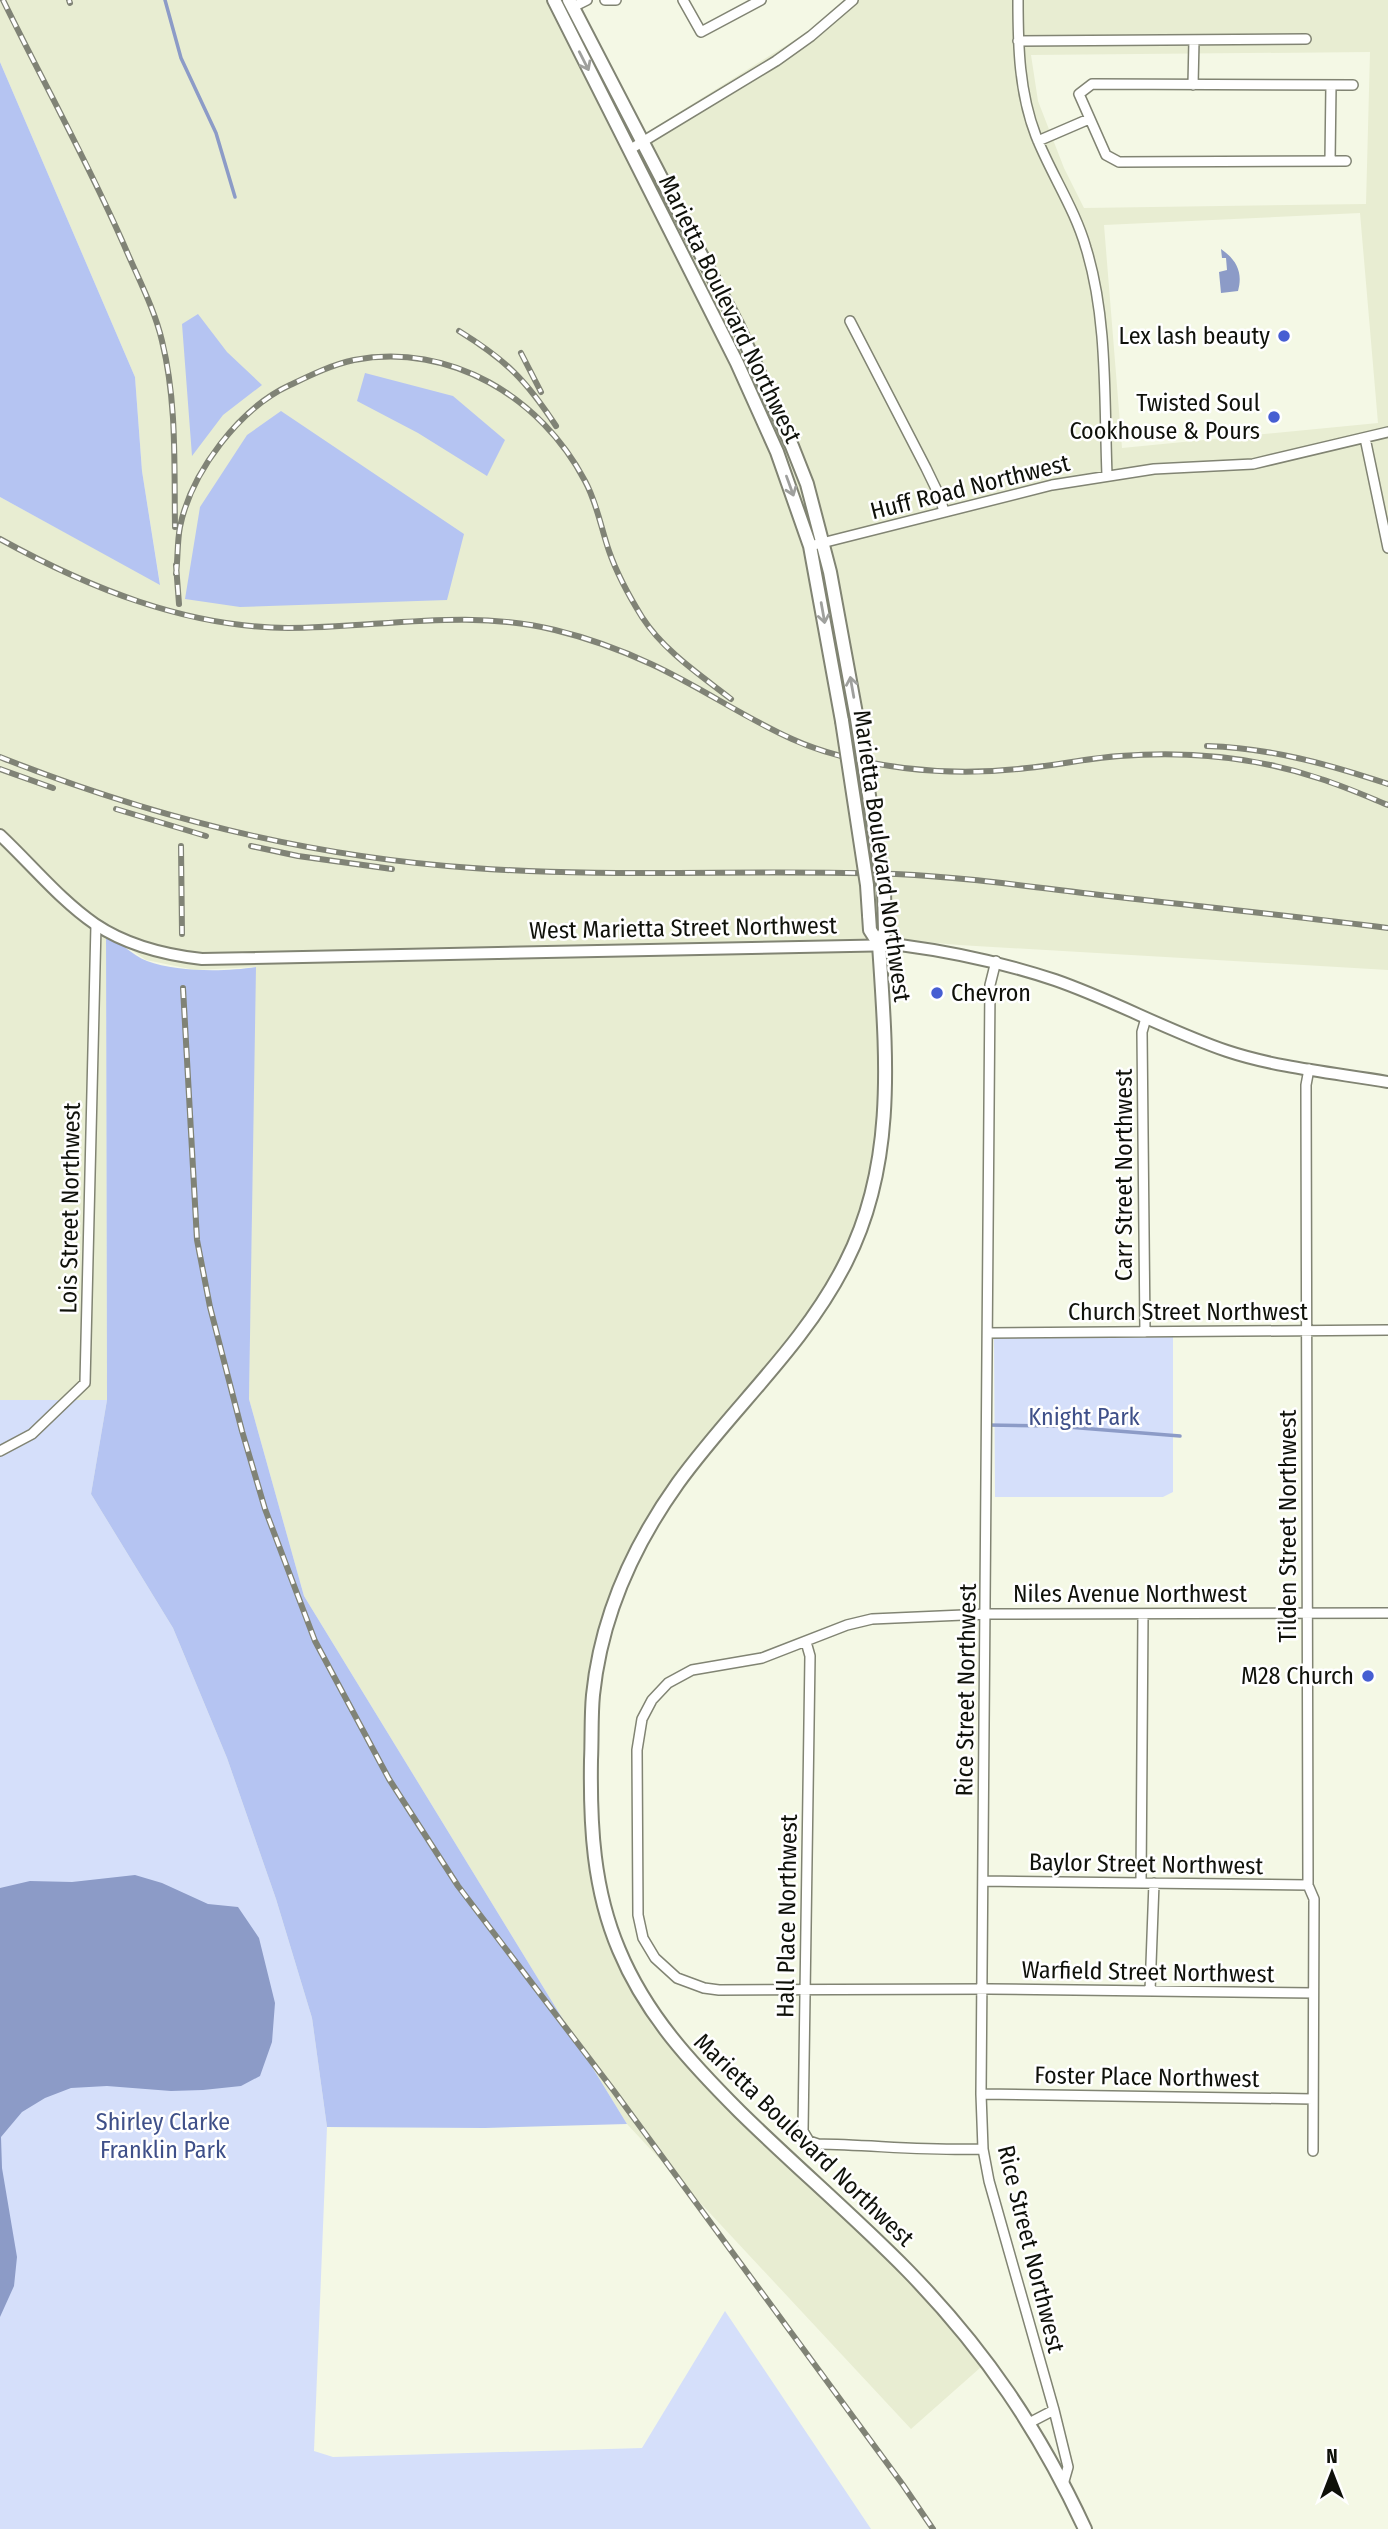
<svg xmlns="http://www.w3.org/2000/svg" width="1388" height="2529" font-family="'Fira Sans Condensed',sans-serif">
	<rect width="100%" height="100%" fill="#f4f8e5"/>
	<path fill="#e8edd2" fill-rule="evenodd" d="M0,0h552l73,146 205,-128 21,-18h537v970l-429,-25 -79,-7 5,227 -59,130 -202,275 -41,179 14,130 55,147 130,118 207,216 -78,69 -284,-305 -323,-528 -55,-197 6,-432 -60,3 -49,-10 -40,-27 1,467h-107v-903l160,87 -18,-113 -7,-94 -135,-315zM1370,52l-4,152 -282,4 -20,-40 -26,-67 -7,-46zM1360,213l18,210 -256,25 -18,-223z"/>
	<path fill="#d5dffa" d="M1173,1337v155l-10,5h-168l-1,-159z
		M0,1400h107l-16,94 82,134 54,130 49,141 36,119 15,109 -13,324 19,6 309,-9 83,-137 146,218h-871z"/>
	<path fill="#b5c4f2" d="M0,62l135,315 7,94 18,114 -160,-88z
		M198,314l29,38 35,33 -39,30 -31,41 -10,-132z
		M365,373l88,23 52,44 -18,36 -69,-43 -61,-32z
		M281,411l183,123 -17,66 -207,7 -55,-8 15,-92 47,-72z
		M106,932c12,9 26,23 41,29 29,11 78,11 109,6l-7,432 55,197 323,528 -142,4 -158,-1 -15,-109 -36,-119 -49,-141 -54,-130 -82,-134 16,-94z"/>
	<path fill="#8c9bc7" d="M1221,249c16,11 22,24 17,42l-17,2 -2,-21 8,-2 -1,-12h-4z
		M135,1875l27,8 46,21 30,3 21,31 16,65 -3,39 -12,34 -19,10 -38,4 -32,1 -64,-5 -36,2 -26,10 -23,14 -21,25 1,31 15,89 -3,29 -14,31v-429l30,-7 42,1z"/>
	<g fill="none" stroke-linecap="round" stroke-linejoin="round">
		<path stroke="#8c9bc7" stroke-width="3.5" d="M165,0l16,58 35,75 19,64
			M987,1425l68,1 125,10"/>
		<defs>
			<path id="minor" d="M605,0h11
				M683,0l18,32 60,-32
				M1018,0c0,46 1,92 18,136 15,38 39,73 50,112 22,71 18,153 21,227
				M573,7l14,-7
				M1018,41l288,-2
				M1193,85l1,-45
				M1038,141l51,-22
				M629,150l147,-89 35,-25 42,-36
				M1330,161l1,-76
				M1346,161l-227,1 -13,-7 -27,-61 13,-10 261,1
				M850,321l76,147 14,29 4,15
				M1365,438l23,110
				M810,546l242,-61 102,-16 99,-5 135,-32
				M996,961l-6,24 -9,1109 2,55 6,32 65,229 -25,13
				M1309,1069l-3,16c3,267 1,534 2,800l6,14 -1,252
				M1145,1332l-3,-300 4,-14
				M988,1333l400,-3
				M0,1451l32,-17 53,-51 11,-458
				M806,1642l4,14 -7,475 6,10 9,3c55,1 110,7 165,5
				M983,1881l325,4
				M1141,1883l2,-269
				M1150,1991l4,-108
				M1313,1993l-324,-4 -270,1 -15,-2 -27,-10 -22,-20 -12,-20 -5,-23 -1,-165 5,-31 10,-19 16,-17 24,-13 70,-12 85,-33 25,-6 114,-5 402,-1
				M981,2094l332,5
				M1054,2410l14,57 -4,14"/>
			<path id="tertiary" d="M0,835c31,29 60,65 95,89 31,21 71,31 107,35l698,-14c53,7 104,18 155,35 58,20 113,51 172,71 51,17 108,22 161,31"/>
			<path id="secondary" d="M554,0l183,363 40,89 33,94 32,175
				M569,0l169,326 54,120 15,38 23,88 27,147
				M869,915l1,15 9,14c7,109 18,218 -33,318 -42,84 -113,145 -168,221 -45,63 -77,134 -85,212 -2,21 -1,43 -2,65 -1,65 2,129 28,190 27,65 72,113 121,162 55,54 114,104 168,159 77,79 131,159 177,258
				M879,944l6,-13 -1,-40"/>
		</defs>
		<use href="#minor" stroke="#818473" stroke-width="12"/>
		<use href="#tertiary" stroke="#818473" stroke-width="14"/>
		<use href="#secondary" stroke="#818473" stroke-width="16"/>
		<use href="#minor" stroke="#fff" stroke-width="9"/>
		<use href="#tertiary" stroke="#fff" stroke-width="10"/>
		<use href="#secondary" stroke="#fff" stroke-width="12"/>
		<defs>
			<path id="rail" d="M3,0c41,84 87,166 124,252 13,30 28,59 35,89 15,61 12,124 13,186
				M69,0l1,3
				M459,331c47,29 67,49 97,95
				M521,353l20,39
				M0,539c89,49 185,88 288,89 89,0 179,-20 267,2 33,8 66,20 96,34 48,22 92,53 141,75 35,16 74,24 112,29 41,5 82,5 123,0 31,-3 62,-10 93,-12 67,-5 137,1 201,23 22,7 45,17 67,26
				M176,565l3,39
				M176,574c2,-15 1,-32 4,-47 11,-55 60,-119 110,-142 21,-10 41,-20 64,-25 96,-18 187,37 231,121 12,22 16,47 24,70 8,23 20,45 33,66 22,34 57,57 89,82
				M1207,746c63,2 121,18 181,38
				M0,757c151,60 310,100 473,111 141,10 282,1 423,6 68,3 137,13 204,21 96,11 192,21 288,33
				M0,769l53,19
				M116,809l90,27
				M181,846l1,88
				M251,846l47,10 94,13
				M183,988l14,252 13,67 32,124 23,78 50,132 74,138 69,107 156,205 289,394 30,44"/>
		</defs>
		<use href="#rail" stroke="#808376" stroke-width="6"/>
		<use href="#rail" stroke="#fff" stroke-width="3.5" stroke-dasharray="10" stroke-linecap="butt"/>
		<defs>
			<path id="secondary-bridge" d="M857,719l27,172
				M842,721l25,164 2,30"/>
		</defs>
		<use href="#secondary-bridge" stroke="#818473" stroke-width="16" stroke-linecap="butt"/>
		<use href="#secondary-bridge" stroke="#fff" stroke-width="12"/>
	</g>
	<defs><path id="oneway-shaft" d="M-6 0H5M1.5-3L5.5 0L1.5 3" fill="none" stroke-width="1.6" stroke-linecap="round" stroke-linejoin="round" transform="scale(1.75)"/></defs>
	<g stroke="#9fa09d">
		<use href="#oneway-shaft" transform="translate(584 61) rotate(63)"/>
		<use href="#oneway-shaft" transform="translate(790 486) rotate(70)"/>
		<use href="#oneway-shaft" transform="translate(823 613) rotate(80)"/>
		<use href="#oneway-shaft" transform="translate(852 687) rotate(-100)"/>
	</g>
	<g fill="#465ed2" stroke="#fff" stroke-width="2.5">
		<circle cx="1284" cy="336" r="7"/>
		<circle cx="1274" cy="417" r="7"/>
		<circle cx="937" cy="993" r="7"/>
		<circle cx="1368" cy="1676" r="7"/>
	</g>
	<g text-anchor="middle" dominant-baseline="central" stroke-width="5" stroke-linejoin="round" paint-order="stroke">
		<g font-size="24" fill="#0f110a" stroke="#fff">
			<text transform="translate(730 309) rotate(64)">Marietta Boulevard Northwest</text>
			<text transform="translate(970 487) rotate(-14)">Huff Road Northwest</text>
			<text transform="translate(882 856) rotate(82)">Marietta Boulevard Northwest</text>
			<text transform="translate(683 928) rotate(-1)">West Marietta Street Northwest</text>
			<text transform="translate(1124 1175) rotate(-90)">Carr Street Northwest</text>
			<text transform="translate(70 1208) rotate(-89)">Lois Street Northwest</text>
			<text x="1188" y="1312">Church Street Northwest</text>
			<text transform="translate(1288 1526) rotate(-90)">Tilden Street Northwest</text>
			<text x="1130" y="1594">Niles Avenue Northwest</text>
			<text transform="translate(966 1690) rotate(-89)">Rice Street Northwest</text>
			<text transform="translate(1146 1864) rotate(1)">Baylor Street Northwest</text>
			<text transform="translate(787 1916) rotate(-89)">Hall Place Northwest</text>
			<text transform="translate(1148 1972) rotate(1)">Warfield Street Northwest</text>
			<text transform="translate(1147 2077) rotate(1)">Foster Place Northwest</text>
			<text transform="translate(804 2140) rotate(44)">Marietta Boulevard Northwest</text>
			<text transform="translate(1031 2249) rotate(76)">Rice Street Northwest</text>
		</g>
		<g font-size="24" fill="#0f110a" stroke="#fff" text-anchor="end">
			<text x="1270" y="336">Lex lash beauty</text>
			<text x="1260" y="403">Twisted Soul<tspan x="1260" dy="28">Cookhouse &amp; Pours</tspan></text>
			<text x="951" y="993" text-anchor="start">Chevron</text>
			<text x="1354" y="1676">M28 Church</text>
		</g>
		<g font-size="24" fill="#3f5089" stroke="#fff">
			<text x="1084" y="1417">Knight Park</text>
			<text x="163" y="2122">Shirley Clarke<tspan x="163" dy="28">Franklin Park</tspan></text>
		</g>
	</g>
	<g transform="translate(1332 2473)" stroke="#ffffff" stroke-width="5" paint-order="stroke">
	<path d="M0-5L12 26L0 18L-12 26Z" fill="#0f110a"/>
	<text y="-10" font-size="19" font-weight="bold" text-anchor="middle" fill="#0f110a">N</text>
	</g>
</svg>
